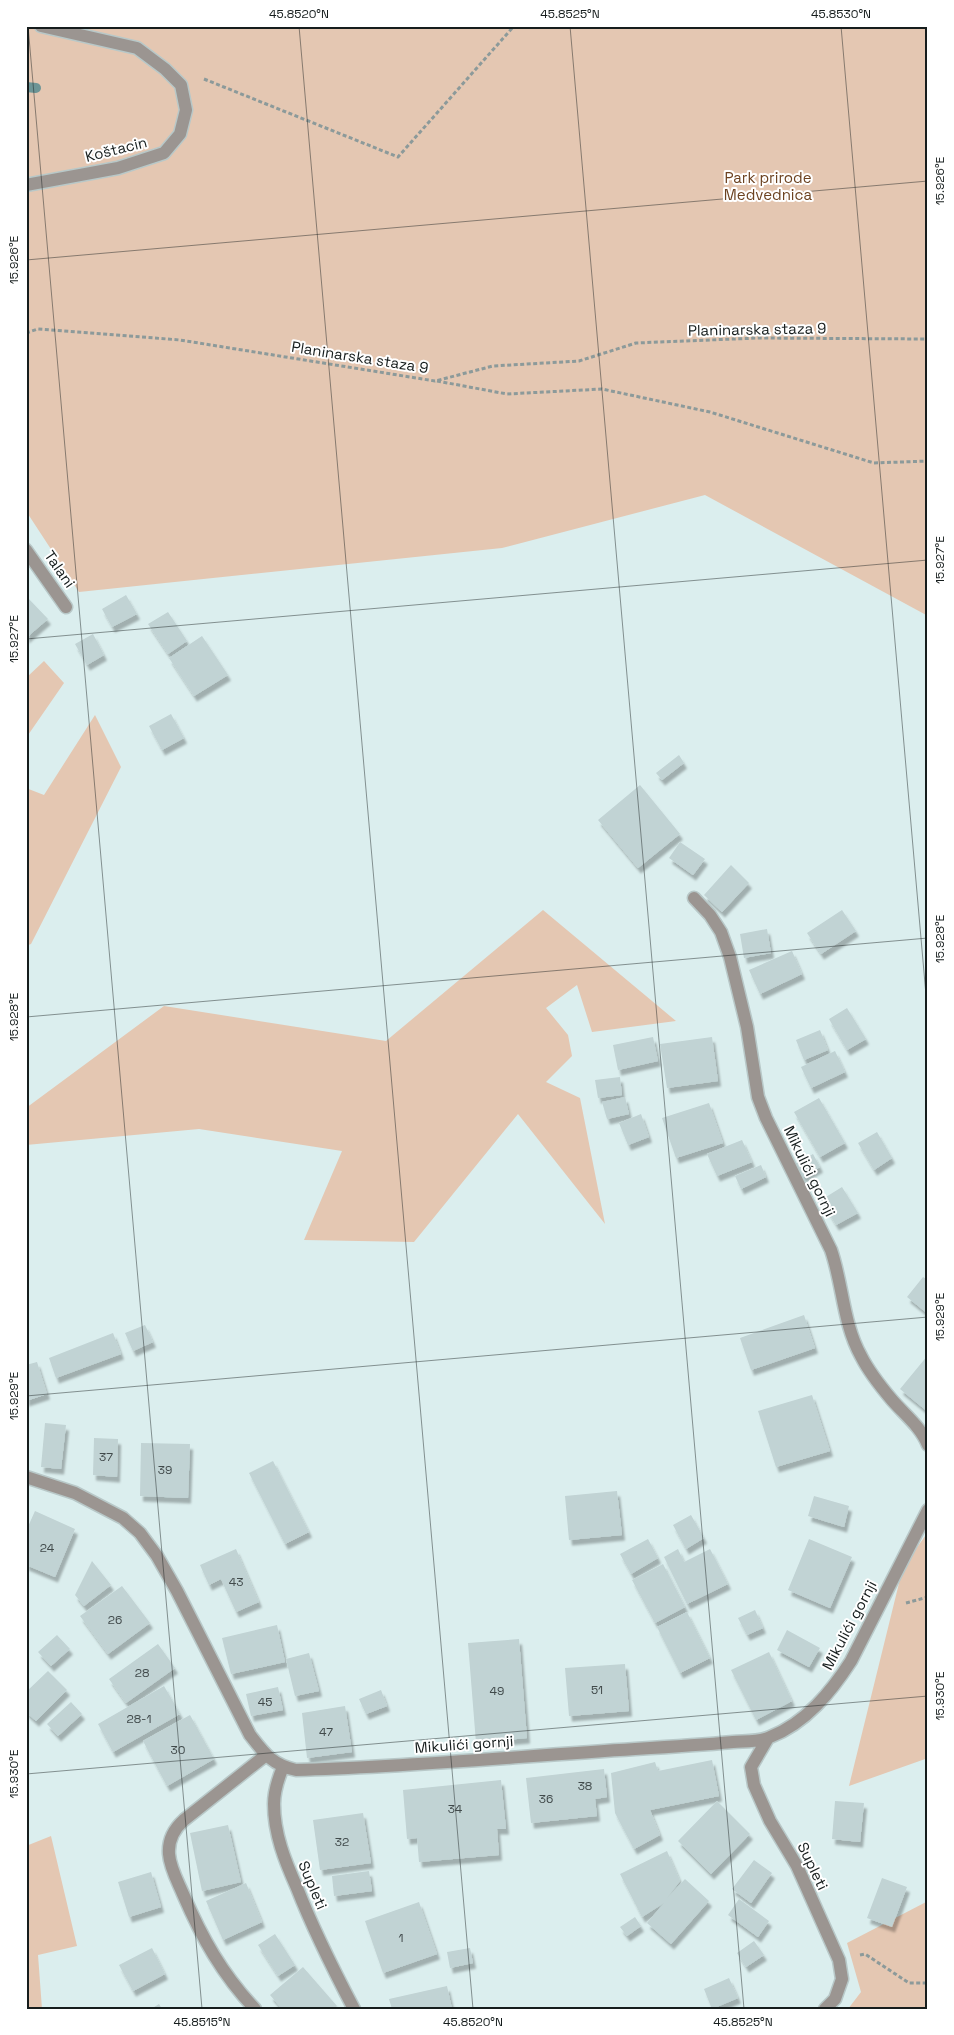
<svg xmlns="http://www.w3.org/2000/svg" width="954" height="2035" font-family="'Space Grotesk',sans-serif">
	<defs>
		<filter id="shadow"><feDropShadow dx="3" dy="5.5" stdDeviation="1" flood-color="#0004"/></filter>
	</defs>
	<rect width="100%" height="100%" fill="#dbeeee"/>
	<path fill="#e4c7b2" d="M26,26h902v590l-223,-121 -203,53 -423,44 -53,-81z
		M44,661l20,22 -38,55v-60z
		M95,715l26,52 -90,177 -5,2v-158l18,7z
		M543,910l133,111 -84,11 -15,-47 -31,23 22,27 4,21 -26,26 34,16 25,126 -87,-110 -104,128 -110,-2 38,-89 -143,-22 -173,16v-37l138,-102 222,35z
		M928,1532v226l-79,28 54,-219z
		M51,1836l26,110 -39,9 4,54h-16v-163z
		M928,1901v108h-80l13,-17 -14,-49z"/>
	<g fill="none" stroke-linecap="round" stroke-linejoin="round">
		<path stroke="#6c9596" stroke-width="10" d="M26,87l10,1"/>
	</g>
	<path fill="#c1d3d4" filter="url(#shadow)" d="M126,595l11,19 -25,13 -10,-18z
		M27,597l21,22 -22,19v-40z
		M168,612l19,29 -19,13 -20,-30z
		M93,634l11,21 -17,10 -12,-21z
		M202,636l26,39 -34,21 -25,-38z
		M171,714l13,24 -22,12 -13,-24z
		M679,755l5,8 -22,17 -6,-7z
		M640,785l40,49 -42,34 -40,-48z
		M680,842l25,17 -12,16 -24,-17z
		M731,865l18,18 -27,29 -18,-17z
		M842,910l14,21 -35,23 -14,-21z
		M767,929l4,24 -27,5 -4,-24z
		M792,951l10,23 -42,20 -11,-24z
		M847,1008l19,31 -19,11 -18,-31z
		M820,1030l8,20 -24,10 -8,-20z
		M653,1037l5,24 -40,9 -5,-25z
		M712,1037l6,44 -51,7 -7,-44z
		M835,1051l10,21 -34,16 -10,-21z
		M620,1077l2,18 -24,3 -3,-18z
		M625,1097l4,17 -22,5 -5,-17z
		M819,1098l26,45 -25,14 -26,-45z
		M709,1103l14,40 -47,15 -14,-40z
		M641,1114l8,23 -21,8 -9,-22z
		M877,1132l15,26 -18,12 -16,-27z
		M742,1140l10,22 -35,14 -10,-22z
		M813,1154l7,13 -17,10 -8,-13z
		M761,1165l5,12 -25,12 -6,-13z
		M842,1187l16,26 -22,12 -15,-25z
		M923,1277l5,3v34l-21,-17z
		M804,1315l11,33 -64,22 -11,-32z
		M145,1325l8,17 -20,9 -8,-18z
		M113,1333l8,21 -65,24 -7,-20z
		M928,1355v57l-28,-23z
		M37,1362l10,32 -21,7v-36z
		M812,1395l18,56 -54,16 -18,-56z
		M45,1423l21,2 -5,44 -20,-2z
		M94,1438l24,1 -1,38 -24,-2z
		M141,1443l49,1 -2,54 -48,-2z
		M273,1461l36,71 -24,12 -36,-71z
		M617,1491l5,44 -53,5 -4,-44z
		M814,1496l35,10 -5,21 -36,-11z
		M35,1511l40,18 -20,48 -29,-12v-34z
		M691,1515l13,23 -18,11 -13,-24z
		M648,1539l10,19 -27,16 -11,-20z
		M809,1539l43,18 -22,51 -42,-18z
		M236,1549l23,53 -23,10 -15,-33 -12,6 -9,-20z
		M678,1549l6,13 26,-13 18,35 -41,20 -23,-47z
		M92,1561l19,24 -27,21 -9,-11z
		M663,1564l22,43 -30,16 -23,-43z
		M122,1586l28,37 -42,31 -28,-38z
		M755,1610l8,18 -16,7 -9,-17z
		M687,1612l23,46 -30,15 -23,-46z
		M277,1625l8,37 -54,12 -9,-36z
		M787,1630l33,18 -11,19 -32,-17z
		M57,1635l13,14 -19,17 -13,-14z
		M519,1639l8,99 -51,5 -8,-100z
		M158,1644l17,24 -49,35 -17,-24z
		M769,1652l23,49 -36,19 -25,-50z
		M309,1653l10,38 -24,5 -9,-37z
		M625,1664l4,47 -60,5 -4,-48z
		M48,1671l19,19 -31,31 -10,-9v-20z
		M164,1686l16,28 -67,38 -15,-28z
		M278,1687l5,23 -32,6 -5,-22z
		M381,1690l6,16 -21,8 -7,-15z
		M71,1702l11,12 -24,22 -11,-12z
		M345,1706l7,46 -45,6 -5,-45z
		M190,1715l24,44 -47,27 -24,-45z
		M712,1760l7,36 -69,14 10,25 -26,14 -19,-36 -4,-40 44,-11 3,9z
		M604,1769l3,28 -12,2 2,17 -66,7 -5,-45z
		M501,1780l5,49h-9l2,26 -80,7 -2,-24 -10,1 -4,-49z
		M717,1801l33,33 -39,40 -33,-33z
		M835,1801l29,2 -4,39 -28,-3z
		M363,1813l8,50 -51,7 -7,-50z
		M228,1825l13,57 -39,9 -12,-58z
		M667,1851l13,30 -13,17 18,-19 24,22 -38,43 -24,-21 17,-20 -22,14 -22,-43z
		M754,1860l18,13 -21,30 -19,-14z
		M369,1871l3,20 -38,5 -2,-20z
		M151,1872l10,35 -32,10 -11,-35z
		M882,1878l25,9 -15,40 -25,-9z
		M246,1883l16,39 -39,18 -17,-39z
		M739,1899l30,22 -11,16 -30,-22z
		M419,1902l18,52 -54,19 -18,-52z
		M635,1917l6,9 -14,10 -7,-9z
		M275,1934l20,31 -17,11 -20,-31z
		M754,1941l10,14 -18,12 -9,-14z
		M152,1948l13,26 -32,17 -14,-26z
		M470,1948l3,15 -23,5 -3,-16z
		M303,1967l34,39 -3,3h-52l-12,-14z
		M729,1978l9,20 -26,11 -8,-20z
		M447,1986l5,23h-60l-3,-10z
		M159,2004l3,5h-11z"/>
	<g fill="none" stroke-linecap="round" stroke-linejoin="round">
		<defs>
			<path id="minor" d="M26,185l92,-17 46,-15 16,-19 6,-24 -5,-25 -16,-16 -28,-21 -96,-22
				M26,550l40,57
				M694,898l16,17 11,17 9,25 17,70 11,70 8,21 65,132c12,35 12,74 30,106 8,16 20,31 31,44 12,14 29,27 36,45
				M26,1477l49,16 48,25 17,15 17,23 20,35 73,144c14,18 22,30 46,35 113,-3 226,-14 339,-21 33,-2 65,-4 98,-7 12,-1 27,0 37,-5 36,-14 61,-45 81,-76l77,-151
				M768,1738l-17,29 3,18 16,36 27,45 42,94 3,19 -7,20 -10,10
				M283,1767c-5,12 -9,23 -9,37 0,30 11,57 23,84 16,41 36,81 57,121
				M255,2009c-33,-35 -53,-71 -72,-115 -5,-12 -13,-26 -14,-40 -1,-14 5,-25 15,-34l82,-65"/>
		</defs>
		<use href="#minor" stroke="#b8c8c8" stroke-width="15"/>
		<path stroke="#8c9a9a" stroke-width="3" stroke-dasharray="4 2.5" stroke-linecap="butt" d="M204,79l194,78 116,-131
			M26,333l12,-4 142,11 255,41 58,-15 86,-5 57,-18 122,-5 170,1
			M437,381l70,13 95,-5 108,23 164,51 54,-2
			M906,1603l22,-6
			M860,1955l5,-1 44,29h19"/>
		<use href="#minor" stroke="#9b9591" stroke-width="12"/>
	</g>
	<path fill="none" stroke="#161d1d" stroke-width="1" stroke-opacity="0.45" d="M28,26l174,1983M299,26l174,1983M570,26l174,1983M841,26l87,992M26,260l902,-79M26,639l902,-79M26,1017l902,-79M26,1396l902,-79M26,1774l902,-78"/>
	<g text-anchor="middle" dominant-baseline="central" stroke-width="4" stroke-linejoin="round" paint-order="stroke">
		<g font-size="12" fill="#414a4b">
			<text x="106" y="1457">37</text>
			<text x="165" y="1470">39</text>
			<text x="47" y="1548">24</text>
			<text x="236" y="1582">43</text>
			<text x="115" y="1620">26</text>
			<text x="142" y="1673">28</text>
			<text x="597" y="1690">51</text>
			<text x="497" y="1691">49</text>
			<text x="265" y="1702">45</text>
			<text x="139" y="1719">28-1</text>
			<text x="326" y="1732">47</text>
			<text x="178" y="1750">30</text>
			<text x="585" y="1786">38</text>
			<text x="546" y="1799">36</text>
			<text x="455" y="1809">34</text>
			<text x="342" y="1842">32</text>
			<text x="401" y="1938">1</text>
		</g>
		<g font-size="15" fill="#161d1d" stroke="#fff">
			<text transform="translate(116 149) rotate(-14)">Koštacin</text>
			<text transform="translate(757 329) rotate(-1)">Planinarska staza 9</text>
			<text transform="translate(360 357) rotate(9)">Planinarska staza 9</text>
			<text transform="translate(60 569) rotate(55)">Talani</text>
			<text transform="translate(810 1171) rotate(64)">Mikulići gornji</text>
			<text transform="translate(849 1625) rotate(-62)">Mikulići gornji</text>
			<text transform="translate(464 1744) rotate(-4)">Mikulići gornji</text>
			<text transform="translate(813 1866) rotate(64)">Supleti</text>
			<text transform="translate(313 1885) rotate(67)">Supleti</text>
		</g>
		<g font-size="15" fill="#6c4220" stroke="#fff">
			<text x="768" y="177">Park prirode<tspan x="768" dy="17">Medvednica</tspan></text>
		</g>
	</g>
	<rect width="954" height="2035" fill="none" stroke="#ffffff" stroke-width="55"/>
	<rect x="28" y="28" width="898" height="1980" fill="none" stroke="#161d1d" stroke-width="2"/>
	<g font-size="12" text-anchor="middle" fill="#161d1d">
		<text x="299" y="18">45.8520°N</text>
		<text x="570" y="18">45.8525°N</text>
		<text x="841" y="18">45.8530°N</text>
		<text transform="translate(940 181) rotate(-90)" y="4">15.926°E</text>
		<text transform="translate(14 260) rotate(-90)" y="4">15.926°E</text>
		<text transform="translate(940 560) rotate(-90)" y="4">15.927°E</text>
		<text transform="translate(14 639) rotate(-90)" y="4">15.927°E</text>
		<text transform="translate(940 939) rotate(-90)" y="4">15.928°E</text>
		<text transform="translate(14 1017) rotate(-90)" y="4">15.928°E</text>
		<text transform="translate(940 1317) rotate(-90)" y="4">15.929°E</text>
		<text transform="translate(14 1396) rotate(-90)" y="4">15.929°E</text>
		<text transform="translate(940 1696) rotate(-90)" y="4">15.930°E</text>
		<text transform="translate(14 1774) rotate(-90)" y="4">15.930°E</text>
		<text x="202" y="2026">45.8515°N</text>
		<text x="473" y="2026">45.8520°N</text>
		<text x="743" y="2026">45.8525°N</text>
	</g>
</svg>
